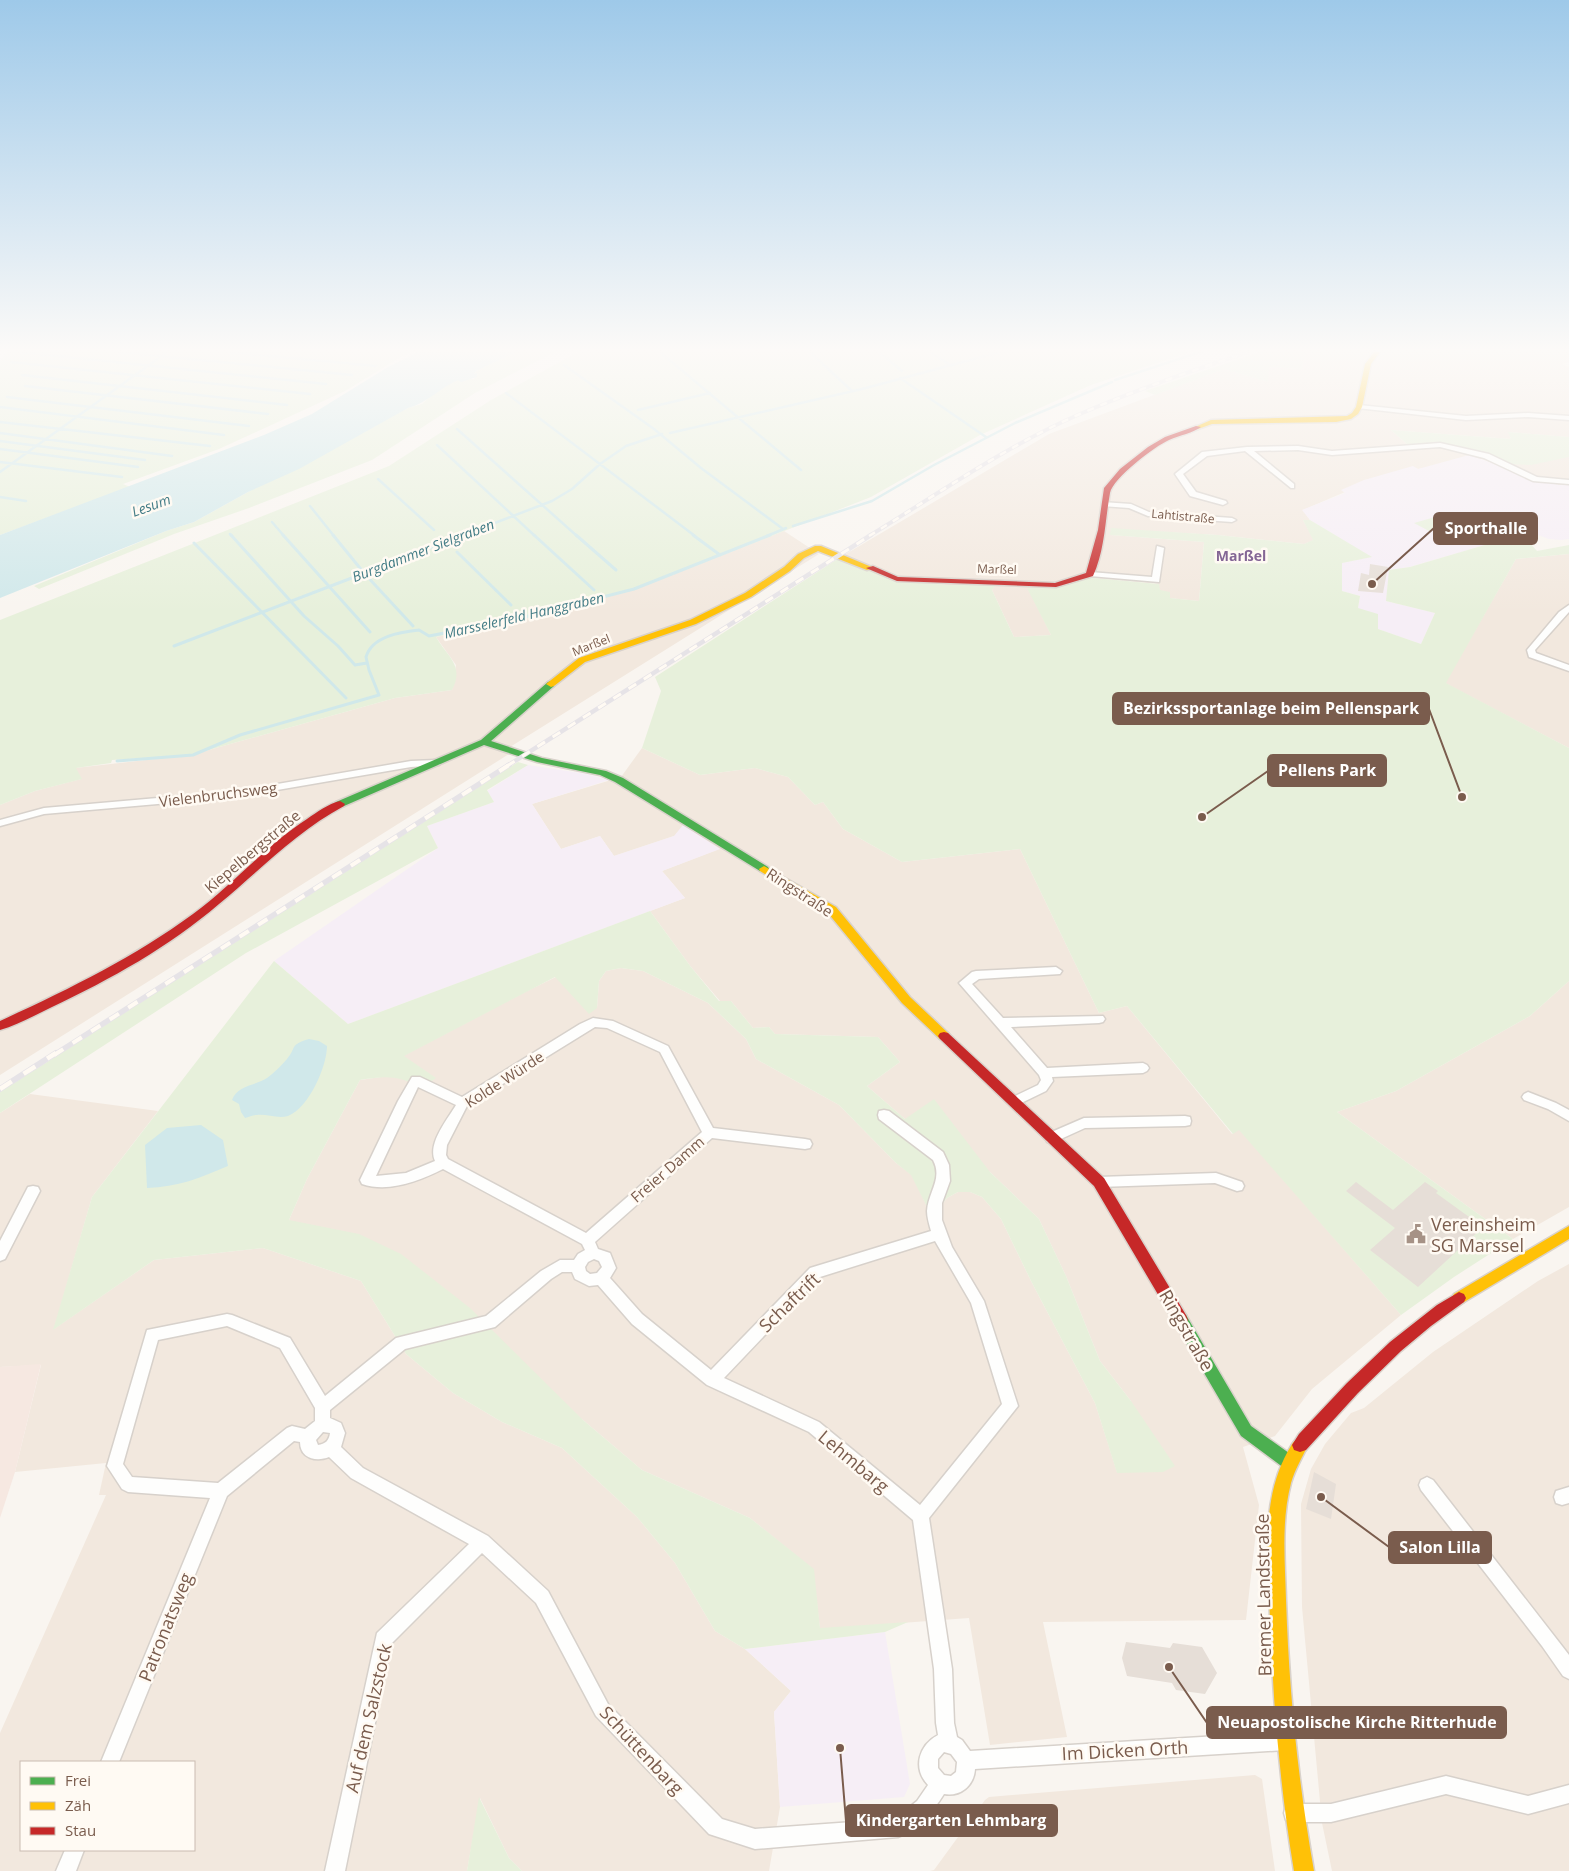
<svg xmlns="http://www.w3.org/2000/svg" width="1569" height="1871" font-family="'Open Sans',sans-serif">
	<rect width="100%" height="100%" fill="#f9f5f0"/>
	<path fill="#f2e8de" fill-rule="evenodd" d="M1305,352h264v10l-7,2 7,3v70l-60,-5 2,7 -120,-9 17,15 32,-3 46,13 83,2v28h-10l-35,-8 -42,-18 -64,10 -5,-2 -71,23 3,2 -42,18 7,10h-7l11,20 -10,4 -86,-9 -107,-6v6l93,7 -5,59 -30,-3 -10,-8v-6l-75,-7 -31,11h-25l23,47 -37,2 -22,-47 3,-5h-48l-51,-5 -57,-22 210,-124 175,-65 44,13v-15l34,2z
		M784,531l35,23 -309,193 -1,7 -509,321v-270l35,-14 46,-12 -6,-11 116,-13 204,-57 57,-8 4,-25 -20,-28 84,-17 116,-31z
		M1569,554v194l-124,-65 71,-124z
		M642,748l58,27 55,-7 33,9 27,28 8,-3 20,27 59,33 118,-13 79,164 28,-7 105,128 7,-5 162,186 -89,74 -37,47 -32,11 16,58 -13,115 -203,2 24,115 -77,8 -21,-127 -149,11 -7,-60 -63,-51 -108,-48 -59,-50 -294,-200 18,-41 53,-99 28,-4 18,3 16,9 13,-10 -32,-22 122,-64 31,-15 41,31 2,-27 7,-10 15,-3 22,3 65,32 38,36 10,20 83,46 57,58 16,12 20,42 15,-19 11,-6h12l12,5 19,22 30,62 64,122 22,69 14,-71 -31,-40 -34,-85 -27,-57 -49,-47 -85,-53 -38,-33 33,-24 -22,-25 -103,-3 -6,-7 -16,1 -22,-27h-11l-29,-34 -41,-56 35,-13 -23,-27 57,-22 -45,-13 -60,20 -14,-20 -39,13 -29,-45 89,-27z
		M1569,981v226l-56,32 -176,-127 59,-21 134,-75z
		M30,1094l128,17 -66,86 -38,132 100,-69 109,-12 98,33 45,73 47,39 49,29 60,26 75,69 38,46 40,68 30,18 46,42 -17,21 6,95 -11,64h-247l-13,-13 -29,-60 -13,73h-467v-138l106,-238h-7l7,-32 -91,9 26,-107 -41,2v-254zM21,1762h173v88h-173z
		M1569,1264v607h-237l-10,-48 -20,-216 -1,-103 10,-35 14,-25 26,-31 13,-5 69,-56 105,-71z
		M1255,1775l7,4 13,92h-345l4,-1 51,-70 4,-3z"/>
	<path fill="#f6e8e1" d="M41,1364l-26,108 -15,46v-151z"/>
	<path fill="#f6eef6" d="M1469,455l34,12 21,10 35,8h10v54l-8,1 -12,-1 -19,-7 -121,35 -19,3 -4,31 49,12 -14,31 -43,-15 -20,-21 2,-12 -18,-5v-28l29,-6 -61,-37 -8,-10 43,-17 -4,-3 23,-10 49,-14 5,3z
		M528,765l59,9 22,6 -77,24 29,45 39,-13 14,20 60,-20 9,-11 37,24 -58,22 23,27 -337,126 -74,-63 164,-113 -11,-22 67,-24 -7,-11z
		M885,1632l25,152 -6,13 -124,10 -6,-95 17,-21 -46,-42z"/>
	<path fill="#e7f0db" d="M7,352h402l-64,39 -126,58 -96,35 7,3 -130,48v-174z
		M516,352h39l-80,41 -103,67 -123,48 -75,26 -135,55 -5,-3 132,-55 28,-9 54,-30 160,-84 14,-4 12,-11 24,-14h16l2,-8z
		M578,352h612l-99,33 -111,50 -109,62 -235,92 -116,31 -84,17c11,19 29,29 16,53l-57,8 -204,57 -79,5 -1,3 -35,5 6,11 -47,12 -35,14v-185l389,-154 102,-66z
		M1259,352h46l-3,17 -33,-2 -1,15 -44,-13 -69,26 -10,-4z
		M1391,430l120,9 -3,-7 61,5v20l-38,8 -25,-1 -20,-9 -46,-13 -32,3z
		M1435,517l15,8 -21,6 -15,-8z
		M1303,520h7l62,37 -30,6v28l18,5 -2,12 20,6v15l43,15 14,-31 -49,-12 3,-31 21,-3 112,-33 15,17 32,-6v9l-53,5 -70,124 123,65v233l-39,35 -134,75 -59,21 176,127 -59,38 -53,38 -162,-185 -6,4 -106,-128 -28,7 -79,-164 -118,13 -59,-33 -20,-27 -8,3 -27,-28 -33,-9 -55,7 -58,-27 19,-57 -6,-14 184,-119 57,22 51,5h49l-4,5 22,47 37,-2 -24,-47h26l31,-11 75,7 1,6 10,2v6l29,3 5,-59 -94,-7 1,-7 107,7 86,9 9,-4z
		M518,762l10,3 -41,25 7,12 -67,24 11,22 -192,105 -246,160v-21z
		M650,911l41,56 28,34h12l22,27 16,-1 6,7 103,3 22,25 -33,24 38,33 29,-20 56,73 49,47 27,57 34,85 31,40 44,65 -12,6 -46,1 -22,-70 -64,-122 -30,-62 -19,-22 -12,-5h-12l-11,6 -15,19 -21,-42 -15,-12 -57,-58 -83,-46 -10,-20 -38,-36 -65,-32 -22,-3 -15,3 -7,10 -2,27 -8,6 -34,-37 -151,79 32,22 -14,10c-26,-13 -34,-12 -62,-8l-53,99 -18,41 70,14 42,20 69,54 113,112 59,50 108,48 64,51 6,59 88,-6 -23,10 -140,17 -30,-18 -40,-68 -38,-46 -75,-69 -60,-26 -49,-29 -47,-39 -45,-73 -98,-33 -109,12 -101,70 39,-133 182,-236 74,63z
		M479,1797l30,61 13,13h-55z"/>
	<path fill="#d0e8ea" d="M418,352h98l-40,19 -2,3 3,-1v4l-16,5 -3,-2c-18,8 -31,23 -50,28l-109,61 -51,23 -54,30 -28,9 -166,67v-63l264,-100 48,-21 76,-47z
		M309,1039l10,2 8,5c0,20 -18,62 -39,70 -10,3 -21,-2 -31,-1 -4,0 -8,2 -12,3l-4,-6 -2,-8 -7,-4c5,-15 23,-14 35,-22 7,-5 15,-13 20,-19 10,-12 2,-14 22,-20z
		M201,1125l22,15 5,26c-28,12 -50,21 -81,22l-2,-43 22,-17z"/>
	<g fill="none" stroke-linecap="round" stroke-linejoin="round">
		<path stroke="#d0e8ea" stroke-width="2.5" d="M20,352l306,32
			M119,352l233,23
			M228,352l148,14
			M660,352l141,118
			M810,352l42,39
			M879,352l23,19
			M930,352l20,13
			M1197,353l5,-1
			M11,362l299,32
			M564,365l90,64 47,39 82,61
			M22,375l265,30
			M900,378l86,59
			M1115,380l79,-26
			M25,386l243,28
			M506,393l189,143
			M7,397l242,29
			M0,407l224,28
			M638,410l72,-17
			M0,422l210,24
			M457,429l120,107
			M0,433l172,23
			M670,433l192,-44 138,-37
			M0,441l145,19
			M437,445l98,91
			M0,449l138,18
			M0,462l122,15
			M0,472l167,-120
			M378,479l56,51
			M0,497l26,4
			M310,506l24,30
			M272,522l12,14
			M793,526l79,-25 62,-36 81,-42 97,-41
			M230,534l2,2
			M461,536l91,-35 20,-12 28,-25 26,-18 36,-12
			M767,536l19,-8"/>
		<path stroke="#d0e8ea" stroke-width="3" d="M231,535l73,81 34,30 17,19 12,-2
			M283,535l87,97
			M333,535l31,38 49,53
			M534,535l60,55
			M576,535l40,35
			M693,535l27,20
			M194,543l152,155
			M457,552l54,53
			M174,646l290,-111
			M117,761l76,-6 47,-20 139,-40 -10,-25 -3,-13c6,-21 35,-25 53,-27l10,6 88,-17 117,-30 136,-54"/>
	</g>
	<path fill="#e6ded7" d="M1370,564l18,3 -5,26 -25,-2 3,-18 8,2z
		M1356,1182l37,28 32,-28 13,9 -2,2 47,34 -65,60 -48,-37 25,-22 -49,-37z
		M1314,1472l22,12 -5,35 -25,-10z
		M1126,1642l44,6 3,-5 29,4 15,26 -12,21 -29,-4 -4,-7 -45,-7 -5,-18z"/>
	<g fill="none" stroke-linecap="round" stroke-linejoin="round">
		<defs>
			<path id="street" d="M1359,405l107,11 62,-3 41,3v4l-41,-3 -62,3 -109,-12v-2z
				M1440,443l49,11 48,23 32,3v4l-36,-3 -49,-23 -44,-11 -108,8 -34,-5 -44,1 40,33v4h-3l-46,-37 -38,5 -24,18 13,18 30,9 1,2 -4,2 -33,-9 -15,-22 27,-22 45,-5 51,-1 34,5z
				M1102,502l29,2 18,8 83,6 4,2 -4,2 -84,-6 -19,-8 -27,-2z
				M1157,546l7,2 -5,34 -69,-6 -4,-2 4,-2 62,5z
				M1569,605v7l-34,38 1,3 33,12v6l-40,-14 -2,-7 32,-38z
				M436,760l3,1 2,2 -2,2 -28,2 -174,30 -193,17 -44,12v-6l44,-12 193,-17 174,-30z
				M1056,967l6,4 -2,3 -81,5 -7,5 31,34 100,-2 2,3 -2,3 -4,1 -88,4 36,41 96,-5 4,2 2,3 -2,3 -4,2 -91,4 1,4 -7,10 -31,15 -4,-2 -2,-3 2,-3 27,-13 3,-5 -2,-5 -80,-92 13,-11 4,-1z
				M593,1018l20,3 55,25 45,82 92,11 5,1 2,4 -2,4 -5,1 -93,-11 -117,104 3,7 12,4 6,15 -6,10 32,36 69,56 99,-102 121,-37c-2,-7 -4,-14 -4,-20 1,-19 16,-32 6,-51l-54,-41 -1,-4 1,-4 5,-1 5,1 54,41 6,13 1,16 -8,22v17l10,27 32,54 34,105 -89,112 23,151 2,54 3,14 5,3 8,11 315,-19 6,3 3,6 -3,6 -6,3 -310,19c-1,17 -15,28 -31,25 -12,19 -25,35 -46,43l-143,12 -46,-15 -113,-118 -60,-113 -54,-50 -91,91 -46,227h-20l52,-238 92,-89 -118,-66 -22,-21c-12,5 -29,2 -29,-15l-6,-1 -67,55 -108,266h-18l109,-264 -82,-6 -6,-3 -15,-23 40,-136 80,-16 5,1 58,23 35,58 71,-58 90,-22 55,-45 19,-11h14l4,-6 7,-4 -3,-6 -139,-75c-24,12 -54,24 -81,15l-2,-4 38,-79 14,-24h8l42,20 118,-73zM595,1027l12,1 53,24 42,80 -116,101 -138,-74 -2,-4 1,-10 20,-39zM418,1087l38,18c-9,15 -29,39 -21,56l-29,12 -30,3zM935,1241l36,62 31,101 -82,101 -101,-83 -95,-44 96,-101zM594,1259l5,2 3,6 -5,6 -7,1 -4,-3 -1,-4 3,-5zM562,1272h10l3,7 14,7 9,-1 34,39 75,61 102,47 104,88 21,149 2,54 2,12c-19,10 -26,33 -10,50l-11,16 -22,18 -140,10 -33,-10 -114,-115 -60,-113 -60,-55 -125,-68 -22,-21 4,-14 -4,-10 -11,-5v-8l75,-61 90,-22 56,-48zM227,1326l53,22 35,60v13l-10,8 -13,-3 -5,2 -69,55 -86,-6 -9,-13 35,-124zM323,1432l7,1c-1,8 -5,11 -12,12l-2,-5zM944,1752l7,2 6,8 -1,10 -5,4 -7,-1 -6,-7v-9z
				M1528,1092l28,11 13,7v11l-21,-12 -24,-9 -2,-3 2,-3z
				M1185,1116l5,1 1,4 -1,4 -5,1 -100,2 -33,15 -5,-1 -1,-4 1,-4 37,-16z
				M1216,1173l26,9 2,4 -2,4 -5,1 -22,-8 -116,4 -5,-1 -2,-4 2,-4 5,-1z
				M33,1186l5,1 2,4 -35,68 -5,2v-20l28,-54z
				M1427,1477l6,3 136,175v24l-6,-3 -21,-30 -121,-156 -2,-5 2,-5z
				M1569,1487v16l-7,2 -6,-2 -2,-6 2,-6z
				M1446,1776l82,20 41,-11v18l-41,11 -82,-20 -115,28h-38l-7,-2 -2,-7 2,-7 7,-2h38z
				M65,1850h19l-8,21h-20z"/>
			<path id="fast" d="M551,681l3,1v4l-63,55 51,17 64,13 17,7 145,89 1,2 -1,2h-8l-145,-89 -15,-7 -63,-13 -53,-17 -140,61 -4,1 -5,-3 1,-2 145,-62 67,-58z
				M1181,1314l5,1 65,111 45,32 2,5 -2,5 -6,3 -6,-3 -43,-32 -65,-111 -2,-5 2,-5z"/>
			<path id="slow" d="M1374,352h6l-9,12 -9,43 -4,7 -7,5 -15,3 -124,2 -14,5 -3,-2 16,-7 136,-4 5,-3 4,-6 9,-43z
				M815,546h6l53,22 -7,2 -49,-19 -14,7 -14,13 -39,26 -55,27 -111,38 -31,24 -3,1 -5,-3 33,-26 111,-38 55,-27 39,-26 14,-13z
				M764,866l72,41 74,90 38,36 2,3 -2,3h-8l-38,-36 -74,-90 -68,-42 -1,-2z
				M1569,1226v13l-105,63 -5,2 -5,-2 -2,-4 2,-4z
				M1300,1438l6,2 2,5c-6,13 -13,24 -17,38 -10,38 -6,78 -5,117 3,91 12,181 28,271h-20c-14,-84 -21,-168 -24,-253 -2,-54 -10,-117 18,-167 4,-6 5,-11 12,-13z"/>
			<path id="jam" d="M1196,426l5,1c-8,6 -21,8 -32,13 -14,6 -56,38 -59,53 -5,27 -5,57 -17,83l-37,11 -159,-6 -31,-13 7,-2 25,11 157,6 31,-10 12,-43 6,-42 16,-19 28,-22 17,-10z
				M340,801l5,3 -1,2c-48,26 -84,64 -125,98 -50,43 -108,75 -167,103 -17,8 -34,18 -52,23v-9c67,-31 133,-63 193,-107 40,-29 72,-68 114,-95 10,-7 21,-15 33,-18z
				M944,1032l4,1 156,145 82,137 2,5 -2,5 -5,1 -5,-1 -82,-139 -154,-147 -2,-3 2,-3z
				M1459,1292l5,2 2,4 -2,4 -33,24 -30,25 -43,42 -52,57 -6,2 -6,-2 -2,-5 7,-11 48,-51 43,-41 47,-37z"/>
		</defs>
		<use href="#street" stroke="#d7d1cb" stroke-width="3"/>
		<use href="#fast" stroke="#d9d2cb" stroke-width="3"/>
		<use href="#slow" stroke="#d9d2cb" stroke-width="3"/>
		<use href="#jam" stroke="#d9d2cb" stroke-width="3"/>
		<use href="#street" fill="#fefefd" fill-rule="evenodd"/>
		<use href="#fast" fill="#4caf50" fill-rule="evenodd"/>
		<use href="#slow" fill="#ffc107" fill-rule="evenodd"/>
		<use href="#jam" fill="#c62828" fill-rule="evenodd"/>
		<defs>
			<path id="rail-far3" d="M869,536c69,-42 137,-90 211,-122 55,-24 112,-43 168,-62"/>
			<path id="rail-far2" d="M507,766l364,-231"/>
			<path id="rail-far1" d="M54,1055l455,-290"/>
			<path id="rail" d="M0,1089l56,-36"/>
		</defs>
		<use href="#rail-far3" stroke="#e6e3e7" stroke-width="4"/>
		<use href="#rail-far2" stroke="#e6e3e7" stroke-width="4.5"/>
		<use href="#rail-far1" stroke="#e6e3e7" stroke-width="5.5"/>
		<use href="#rail" stroke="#e6e3e7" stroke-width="6"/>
		<use href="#rail-far3" stroke="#fffaf3" stroke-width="2.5" stroke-dasharray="7" stroke-linecap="butt"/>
		<use href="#rail-far2" stroke="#fffaf3" stroke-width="3" stroke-dasharray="9" stroke-linecap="butt"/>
		<use href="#rail-far1" stroke="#fffaf3" stroke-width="4" stroke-dasharray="11" stroke-linecap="butt"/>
		<use href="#rail" stroke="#fffaf3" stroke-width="4.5" stroke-dasharray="14" stroke-linecap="butt"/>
	</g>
	<linearGradient id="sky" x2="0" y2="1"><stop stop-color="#9ec9e9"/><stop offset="0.57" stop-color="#fcfaf8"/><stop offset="1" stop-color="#fcfaf8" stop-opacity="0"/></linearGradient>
	<rect width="1569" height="614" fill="url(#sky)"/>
	<defs>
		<symbol id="civic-bare" viewBox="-9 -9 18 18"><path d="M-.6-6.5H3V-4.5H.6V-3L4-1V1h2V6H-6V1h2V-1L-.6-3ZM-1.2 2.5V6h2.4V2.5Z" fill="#a69286" stroke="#fffaf3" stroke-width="2.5" paint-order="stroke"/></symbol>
	</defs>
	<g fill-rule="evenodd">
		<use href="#civic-bare" x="1402" y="1220" width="28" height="28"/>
	</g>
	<g text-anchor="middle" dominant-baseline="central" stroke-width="5" stroke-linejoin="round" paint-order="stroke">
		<g font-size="12" fill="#7a5c4d" stroke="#fffaf3">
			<text transform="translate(1183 516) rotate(5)">Lahtistraße</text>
			<text transform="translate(997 569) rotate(2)">Marßel</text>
			<text transform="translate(591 645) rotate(-22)">Marßel</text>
		</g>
		<g font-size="14" font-style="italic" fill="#437c86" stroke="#fffaf3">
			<text transform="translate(151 505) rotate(-20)">Lesum</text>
			<text transform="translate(423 550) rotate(-21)">Burgdammer Sielgraben</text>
			<text transform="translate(524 615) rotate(-13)">Marsselerfeld Hanggraben</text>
		</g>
		<g font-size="14" font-weight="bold" fill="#846695" stroke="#fffaf3">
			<text x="1241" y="555">Marßel</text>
		</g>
		<g font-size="15" fill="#7a5c4d" stroke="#fffaf3">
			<text transform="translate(218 794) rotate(-7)">Vielenbruchsweg</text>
			<text transform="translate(252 851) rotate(-40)">Kiepelbergstraße</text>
			<text transform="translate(800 892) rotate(33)">Ringstraße</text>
			<text transform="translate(504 1079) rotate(-33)">Kolde Würde</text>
			<text transform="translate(667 1169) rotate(-41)">Freier Damm</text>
		</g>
		<g font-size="18" fill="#7a5c4d" stroke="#fffaf3" text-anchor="start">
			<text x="1431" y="1224">Vereinsheim<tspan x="1431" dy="21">SG Marssel</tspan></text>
		</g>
		<g font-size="18" fill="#7a5c4d" stroke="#fffaf3">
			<text transform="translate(789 1302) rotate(-44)">Schaftrift</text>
			<text transform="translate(1187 1330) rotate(60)">Ringstraße</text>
			<text transform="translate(854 1461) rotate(40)">Lehmbarg</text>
			<text transform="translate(1263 1595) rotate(-91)">Bremer Landstraße</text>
			<text transform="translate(165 1627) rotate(-68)">Patronatsweg</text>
			<text transform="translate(368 1718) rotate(-77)">Auf dem Salzstock</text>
			<text transform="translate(642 1750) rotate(47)">Schüttenbarg</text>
			<text transform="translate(1125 1750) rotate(-3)">Im Dicken Orth</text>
		</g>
	</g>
	<path fill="none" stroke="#7a5c4d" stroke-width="2" d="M1372 584L1434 528M1462 797L1429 709M1202 817L1268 771M1321 1497L1389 1547M1169 1667L1207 1723M840 1748L846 1821"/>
	<g fill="#7a5c4d" stroke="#fffaf3" stroke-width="2">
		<circle cx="1372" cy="584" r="5"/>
		<circle cx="1462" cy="797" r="5"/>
		<circle cx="1202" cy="817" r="5"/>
		<circle cx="1321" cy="1497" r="5"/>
		<circle cx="1169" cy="1667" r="5"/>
		<circle cx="840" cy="1748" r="5"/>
	</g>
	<g fill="#7a5c4d" stroke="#7a5c4d" stroke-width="2">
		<rect x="1434" y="513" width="103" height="31" rx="5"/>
		<rect x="1113" y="693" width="316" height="31" rx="5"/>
		<rect x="1268" y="755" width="118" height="31" rx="5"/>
		<rect x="1389" y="1532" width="102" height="31" rx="5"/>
		<rect x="1207" y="1707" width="299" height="31" rx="5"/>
		<rect x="846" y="1805" width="211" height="31" rx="5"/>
	</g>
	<g font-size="16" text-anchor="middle" font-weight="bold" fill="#fff">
		<text x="1486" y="534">Sporthalle</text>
		<text x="1271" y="714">Bezirkssportanlage beim Pellenspark</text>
		<text x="1327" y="776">Pellens Park</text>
		<text x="1440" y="1553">Salon Lilla</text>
		<text x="1357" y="1728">Neuapostolische Kirche Ritterhude</text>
		<text x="951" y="1826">Kindergarten Lehmbarg</text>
	</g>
	<rect x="20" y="1761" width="175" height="90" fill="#fffaf3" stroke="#cabbb1"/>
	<rect x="30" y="1777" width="25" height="8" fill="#4caf50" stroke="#cabbb1"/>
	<text x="65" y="1786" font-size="15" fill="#7a5c4d">Frei</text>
	<rect x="30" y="1802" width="25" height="8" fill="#ffc107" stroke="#cabbb1"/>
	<text x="65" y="1811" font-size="15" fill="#7a5c4d">Zäh</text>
	<rect x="30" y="1827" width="25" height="8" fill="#c62828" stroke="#cabbb1"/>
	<text x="65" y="1836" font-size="15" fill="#7a5c4d">Stau</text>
</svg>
